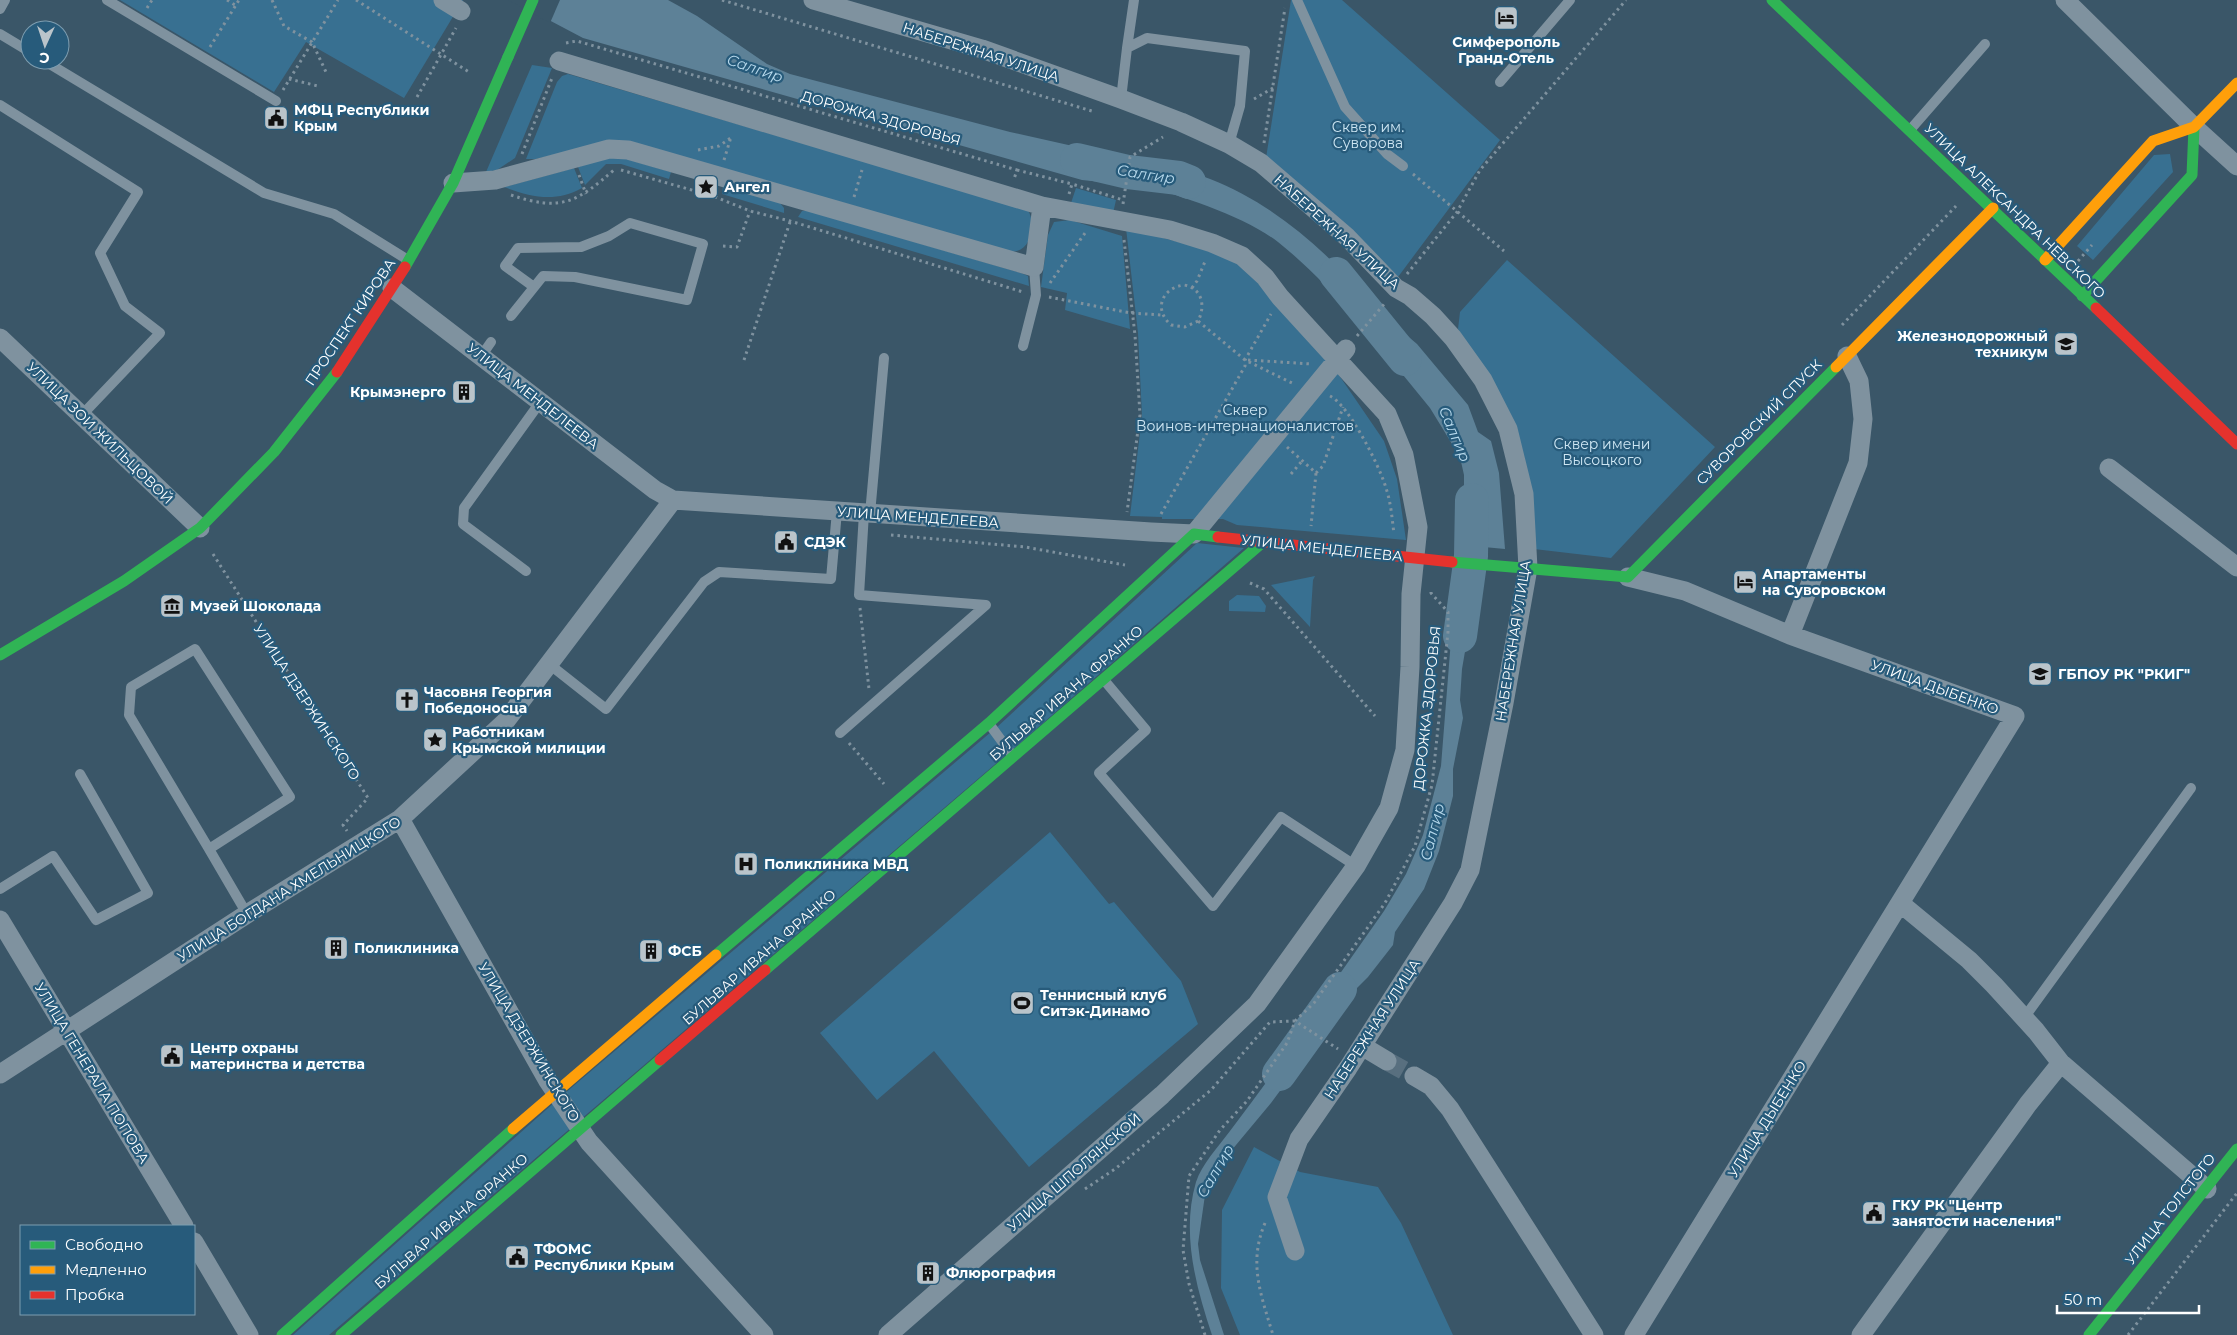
<svg xmlns="http://www.w3.org/2000/svg" width="2237" height="1335" font-family="Montserrat,sans-serif">
	<rect width="100%" height="100%" fill="#3a5668"/>
	<path fill="#387091" d="M120,0h343l-59,98 -98,-56 -32,50z
		M1291,0h51l158,140 -102,137 -132,-119z
		M532,65l20,3 -37,90 -18,12 -11,2z
		M568,74l460,136c7,12 5,36 -11,41 -4,1 -11,0 -15,-1l-394,-108 -72,17h-10l31,-77 5,-6z
		M2170,154l3,18 -80,88 -16,-14 77,-91z
		M607,157l16,1 48,14 -2,7 -48,-15h-15l-21,21 -7,-18z
		M574,168l8,20c-27,15 -51,9 -78,-1z
		M723,186l57,17 4,5v5l-62,-19z
		M1076,188l40,12 -4,18 -42,-12z
		M802,211h7l212,62 7,3 1,10 -231,-69z
		M1070,220l52,16 8,93 -65,-19 2,-17 -26,-6 7,-52 6,-13z
		M1126,228l97,26 30,21 66,71 65,95 13,38 9,61 -169,-15 -14,-6h-61v-2l-32,-1 12,-100 -4,-83z
		M1507,260l208,187 -104,111 -77,-9 -37,-160 -39,-60 2,-17z
		M1197,543l47,5 -232,202 -16,-22z
		M1315,576l-2,4 -3,47 -39,-42z
		M1237,595l22,1 7,10 -1,6 -36,-1v-10z
		M991,732l16,22 -427,366 -16,-26z
		M1050,832l59,72 5,-2 67,79 17,43 -169,143 -95,-116 -57,49 -57,-67z
		M556,1101l16,26 -243,208h-36z
		M1254,1147l46,25 78,15 23,36 52,112h-213l-19,-47 1,-78z"/>
	<path fill="#5d8197" d="M511,0h157l29,16 70,48 23,10 220,58 94,21 19,11 -2,20 -39,-4 -499,-142z
		M1144,164c91,6 170,72 227,139l-14,16c-25,-27 -50,-54 -79,-77 -34,-26 -96,-46 -137,-57z
		M1385,317l32,27 51,61 10,27 13,9 8,32 6,76 -32,-3 -9,-11v-60l-4,-18 -30,-49 -62,-76z
		M1455,589l26,2 -8,14 -11,64 -2,31 3,18 -10,51v27l-14,55 -15,38 -29,43 -2,13 -25,32 -24,24 -22,31 -16,-10 78,-111 22,-37 17,-39 18,-69z
		M1302,1034l14,8 -45,61 -50,60 -15,25 -8,56 2,16 24,75h-12c-16,-48 -31,-102 -16,-153 6,-18 22,-35 34,-51 24,-32 48,-65 72,-97z"/>
	<path fill="#3a5668" d="M508,0h52l-10,23z"/>
	<g fill="none" stroke-linecap="round" stroke-linejoin="round">
		<path stroke="#5d8197" stroke-width="34" d="M1077,160l51,12 51,6 10,4
			M1336,274l69,85
			M1460,636l11,-80 1,-56
			M1279,1074l61,-85"/>
		<path stroke="#586f7f" stroke-width="19" stroke-dasharray="19 9" stroke-linecap="butt" d="M1387,1061l27,15"/>
		<path stroke="#7f929f" stroke-width="3" stroke-dasharray="2.5 4" stroke-linecap="butt" d="M227,0l8,5
			M272,0l12,26 28,16 14,30
			M356,0l113,72
			M722,0l373,112
			M147,8l5,-8
			M566,43l11,-2 440,129 -3,9
			M210,47l29,-47
			M289,79l29,7
			M283,90l55,-90
			M417,97l39,-69
			M1254,99l19,-11
			M1264,143l21,-135
			M698,150l21,-4 13,-9
			M522,154l30,-76
			M724,160l7,-23
			M621,170l92,26 37,15 40,10 233,71
			M1017,170l55,14
			M1413,174l91,77
			M579,175l7,19
			M1069,194l3,-10 51,16
			M511,195c51,17 66,7 104,-26
			M854,197l8,-27
			M1123,204l7,-47 33,-20
			M1124,240l11,95 5,80 -13,97
			M723,246l14,1 13,-36
			M2078,261l14,-16
			M1407,274l50,-62 23,-42 146,-170
			M1050,283l35,-50
			M1192,288l5,-7 9,-22
			M1049,297l82,16 31,2
			M1198,321l-13,6 -14,-2c-18,-16 -9,-37 13,-40 18,3 22,21 14,36l47,39 49,24
			M1842,325l114,-119
			M1357,336l28,-33
			M744,360l47,-141
			M1248,360l64,4
			M1330,396c19,9 50,71 56,92 5,15 6,30 8,46
			M1287,447l29,26 -5,53
			M1316,473l7,-7 20,-59
			M1291,474l11,-13
			M1161,514l84,-148v-6l26,-46
			M891,535l134,12 100,18
			M213,554l155,244 -25,27 4,6
			M1250,583l14,6 111,127
			M860,608l9,81
			M849,743l35,41
			M1085,1189l30,-20 96,-79 59,-68 25,-1 43,28
			M1265,1223c-17,40 -4,72 8,112
			M1205,1335l-16,-51 -6,-34 6,-74 31,-46 27,-29 40,-58 8,-22 19,-18 71,-100 30,-57 17,-61 16,-153v-20l-17,-19v-3
			M2128,1335l109,-142"/>
		<path stroke="#7f929f" stroke-width="10" d="M107,0l169,101
			M1297,0l48,107 42,47 16,12
			M0,9l5,-9
			M0,34l30,18
			M1127,48l7,-48
			M43,60l221,133 70,21 74,46
			M1500,82l70,-82
			M1121,99l6,-51 20,-10 98,13 -5,55 -11,38
			M0,105l138,87 -38,61 25,53 35,27 -79,83
			M1910,130l75,-86
			M511,316l32,-40 32,1 112,23 16,-56 -73,-21 -21,13 -28,11 -63,1 -13,18 29,21
			M1023,346l13,-51 -2,-28
			M482,355l9,-13
			M870,514l14,-156
			M526,571l-63,-47 1,-16 77,-107
			M549,664l57,45 98,-127 15,-10 112,7 6,-68
			M1104,680l42,50 -47,43 114,133 68,-89 75,49
			M990,725l22,30
			M840,733l146,-128 -127,-10 5,-82
			M209,849l-80,-134 2,-28 64,-38 95,148 -81,52 38,65
			M0,889l53,-33 43,64 52,-27 -68,-119
			M2024,1018l167,-230"/>
		<path stroke="#7f929f" stroke-width="19" d="M443,0l18,11
			M813,0l169,49 139,50 60,23 48,22 32,19 86,74 49,51 14,8 23,20 20,22 30,42 25,49 16,65 4,74 -24,135 -34,167 -17,33 -105,165 -49,71 -22,58 18,54
			M2065,0l129,127 43,39
			M559,61l483,145
			M453,183l42,-3 114,-31 19,1 406,117 8,-61 128,24 42,13 30,13 23,21 15,20 107,117 17,41 14,72 -7,67 -1,73 -5,83 -16,58 -33,58 -99,138 -95,91 -274,240
			M392,288l263,202 18,10 478,32 43,2 152,-185
			M0,338l200,190
			M2109,468l128,99
			M1628,577l57,14 105,44 225,81 -381,619
			M1790,635l68,-172 5,-44 -4,-38 -12,-25
			M400,819l148,262 41,61 175,193
			M1900,903l69,57 25,25 42,46 25,32 146,126
			M0,920l184,306
			M1362,1046l25,15
			M0,1074l247,-160 153,-95 105,-97 168,-222
			M1414,1076l17,10 19,23 144,226
			M194,1242l55,93
			M1861,1335l167,-231 33,-41"/>
		<path stroke="#30b455" stroke-width="11" d="M1772,0l324,308
			M405,267l48,-84 55,-126
			M2082,296l110,-121 2,-48
			M1452,562l176,15 208,-210
			M0,655l124,-74 76,-53 74,-76 63,-80
			M716,955l273,-232 205,-189 24,3
			M765,970l498,-428
			M282,1335l231,-206
			M341,1335l319,-275
			M2089,1335l148,-186"/>
		<path stroke="#ff9f0a" stroke-width="11" d="M2045,260l108,-119 41,-14 43,-44
			M1836,367l157,-159
			M513,1129l203,-174"/>
		<path stroke="#e5322d" stroke-width="11" d="M2096,308l141,136
			M337,372l68,-105
			M1218,537l234,25
			M660,1060l105,-90"/>
		<path stroke="#30b455" stroke-width="11" d="M508,57l25,-57"/>
	</g>
	<defs>
		<symbol id="hotel-square" viewBox="-11 -11 22 22"><rect x="-9" y="-9" width="18" height="18" rx="4" fill="#bac4ca" stroke="#275b7b"/><path d="M-6-4.5h1.5V1H6V5H4.5V3h-9V5H-6ZM-4 0a1.8 1.8 0 1 1 3.6 0ZM.5 0V-2.5h3Q6-2.5 6 0Z" fill="#111"/></symbol>
		<symbol id="civic-square" viewBox="-11 -11 22 22"><rect x="-9" y="-9" width="18" height="18" rx="4" fill="#bac4ca" stroke="#275b7b"/><path d="M-.6-6.5H3V-4.5H.6V-3L4-1V1h2V6H-6V1h2V-1L-.6-3ZM-1.2 2.5V6h2.4V2.5Z" fill="#111"/></symbol>
		<symbol id="sight-square" viewBox="-11 -11 22 22"><rect x="-9" y="-9" width="18" height="18" rx="4" fill="#bac4ca" stroke="#275b7b"/><path d="M0-6L1.8-2.2L6-1.7L2.9 1.2L3.7 5.4L0 3.3L-3.7 5.4L-2.9 1.2L-6-1.7L-1.8-2.2Z" fill="#111"/></symbol>
		<symbol id="university-square" viewBox="-11 -11 22 22"><rect x="-9" y="-9" width="18" height="18" rx="4" fill="#bac4ca" stroke="#275b7b"/><path d="M0-5L7-2L0 1L-7-2ZM-4 1L0 2.5L4 1V4Q0 6-4 4Z" fill="#111"/></symbol>
		<symbol id="building-square" viewBox="-11 -11 22 22"><rect x="-9" y="-9" width="18" height="18" rx="4" fill="#bac4ca" stroke="#275b7b"/><path d="M-4-6H4V6H1V3H-1V6H-4ZM-2.5-4.3h1.7v1.8h-1.7ZM.8-4.3h1.7v1.8H.8ZM-2.5-1h1.7V.8h-1.7ZM.8-1h1.7V.8H.8Z" fill="#111"/></symbol>
		<symbol id="museum-square" viewBox="-11 -11 22 22"><rect x="-9" y="-9" width="18" height="18" rx="4" fill="#bac4ca" stroke="#275b7b"/><path d="M0-6L6-3V-2H-6V-3ZM-5-1h2V3h-2ZM-1-1h2V3h-2ZM3-1h2V3H3ZM-6 4H6V6H-6Z" fill="#111"/></symbol>
		<symbol id="church-square" viewBox="-11 -11 22 22"><rect x="-9" y="-9" width="18" height="18" rx="4" fill="#bac4ca" stroke="#275b7b"/><path d="M-1.2-6h2.4v3.5h3.3v2.4h-3.3V6h-2.4V-.1h-3.3v-2.4h3.3Z" fill="#111"/></symbol>
		<symbol id="hospital-square" viewBox="-11 -11 22 22"><rect x="-9" y="-9" width="18" height="18" rx="4" fill="#bac4ca" stroke="#275b7b"/><path d="M-5-5h3v3.5h4V-5h3V5h-3V1.5h-4V5h-3Z" fill="#111"/></symbol>
		<symbol id="stadium-square" viewBox="-11 -11 22 22"><rect x="-9" y="-9" width="18" height="18" rx="4" fill="#bac4ca" stroke="#275b7b"/><path d="M0-5a6.5 5 0 1 0 0 10a6.5 5 0 1 0 0-10ZM-3.5-1.8h7v3.6h-7Z" fill="#111"/></symbol>
	</defs>
	<g fill-rule="evenodd">
		<use href="#hotel-square" x="1492" y="4" width="28" height="28"/>
		<use href="#civic-square" x="262" y="104" width="28" height="28"/>
		<use href="#sight-square" x="692" y="173" width="28" height="28"/>
		<use href="#university-square" x="2052" y="330" width="28" height="28"/>
		<use href="#building-square" x="450" y="378" width="28" height="28"/>
		<use href="#civic-square" x="772" y="528" width="28" height="28"/>
		<use href="#hotel-square" x="1731" y="568" width="28" height="28"/>
		<use href="#museum-square" x="158" y="592" width="28" height="28"/>
		<use href="#university-square" x="2026" y="660" width="28" height="28"/>
		<use href="#church-square" x="393" y="686" width="28" height="28"/>
		<use href="#sight-square" x="421" y="726" width="28" height="28"/>
		<use href="#hospital-square" x="732" y="850" width="28" height="28"/>
		<use href="#building-square" x="322" y="934" width="28" height="28"/>
		<use href="#building-square" x="637" y="937" width="28" height="28"/>
		<use href="#stadium-square" x="1008" y="989" width="28" height="28"/>
		<use href="#civic-square" x="158" y="1042" width="28" height="28"/>
		<use href="#civic-square" x="1860" y="1199" width="28" height="28"/>
		<use href="#civic-square" x="503" y="1243" width="28" height="28"/>
		<use href="#building-square" x="914" y="1259" width="28" height="28"/>
	</g>
	<g text-anchor="middle" dominant-baseline="central" stroke-width="4.5" stroke-linejoin="round" paint-order="stroke">
		<g font-size="14" font-weight="bold" fill="#fff" stroke="#275b7b" text-anchor="start">
			<text x="1506" y="42" text-anchor="middle">Симферополь<tspan x="1506" dy="16">Гранд-Отель</tspan></text>
			<text x="294" y="110">МФЦ Республики<tspan x="294" dy="16">Крым</tspan></text>
			<text x="724" y="187">Ангел</text>
			<text x="2048" y="336" text-anchor="end">Железнодорожный<tspan x="2048" dy="16">техникум</tspan></text>
			<text x="446" y="392" text-anchor="end">Крымэнерго</text>
			<text x="804" y="542">СДЭК</text>
			<text x="1762" y="574">Апартаменты<tspan x="1762" dy="16">на Суворовском</tspan></text>
			<text x="190" y="606">Музей Шоколада</text>
			<text x="2058" y="674">ГБПОУ РК "РКИГ"</text>
			<text x="424" y="692">Часовня Георгия<tspan x="424" dy="16">Победоносца</tspan></text>
			<text x="452" y="732">Работникам<tspan x="452" dy="16">Крымской милиции</tspan></text>
			<text x="764" y="864">Поликлиника МВД</text>
			<text x="354" y="948">Поликлиника</text>
			<text x="668" y="951">ФСБ</text>
			<text x="1040" y="995">Теннисный клуб<tspan x="1040" dy="16">Ситэк-Динамо</tspan></text>
			<text x="190" y="1048">Центр охраны<tspan x="190" dy="16">материнства и детства</tspan></text>
			<text x="1892" y="1205">ГКУ РК "Центр<tspan x="1892" dy="16">занятости населения"</tspan></text>
			<text x="534" y="1249">ТФОМС<tspan x="534" dy="16">Республики Крым</tspan></text>
			<text x="946" y="1273">Флюрография</text>
		</g>
		<g font-size="14" fill="#fff" stroke="#275b7b">
			<text transform="translate(981 52) rotate(18)">НАБЕРЕЖНАЯ УЛИЦА</text>
			<text transform="translate(881 118) rotate(16)">ДОРОЖКА ЗДОРОВЬЯ</text>
			<text transform="translate(2015 211) rotate(44)">УЛИЦА АЛЕКСАНДРА НЕВСКОГО</text>
			<text transform="translate(1337 232) rotate(42)">НАБЕРЕЖНАЯ УЛИЦА</text>
			<text transform="translate(350 322) rotate(-56)">ПРОСПЕКТ КИРОВА</text>
			<text transform="translate(533 396) rotate(38)">УЛИЦА МЕНДЕЛЕЕВА</text>
			<text transform="translate(1759 422) rotate(-45)">СУВОРОВСКИЙ СПУСК</text>
			<text transform="translate(100 433) rotate(44)">УЛИЦА ЗОИ ЖИЛЬЦОВОЙ</text>
			<text transform="translate(918 517) rotate(4)">УЛИЦА МЕНДЕЛЕЕВА</text>
			<text transform="translate(1322 548) rotate(6)">УЛИЦА МЕНДЕЛЕЕВА</text>
			<text transform="translate(1513 641) rotate(-81)">НАБЕРЕЖНАЯ УЛИЦА</text>
			<text transform="translate(1935 687) rotate(20)">УЛИЦА ДЫБЕНКО</text>
			<text transform="translate(1066 693) rotate(-41)">БУЛЬВАР ИВАНА ФРАНКО</text>
			<text transform="translate(307 702) rotate(57)">УЛИЦА ДЗЕРЖИНСКОГО</text>
			<text transform="translate(1427 708) rotate(-84)">ДОРОЖКА ЗДОРОВЬЯ</text>
			<text transform="translate(289 889) rotate(-32)">УЛИЦА БОГДАНА ХМЕЛЬНИЦКОГО</text>
			<text transform="translate(759 957) rotate(-41)">БУЛЬВАР ИВАНА ФРАНКО</text>
			<text transform="translate(1372 1029) rotate(-57)">НАБЕРЕЖНАЯ УЛИЦА</text>
			<text transform="translate(529 1042) rotate(59)">УЛИЦА ДЗЕРЖИНСКОГО</text>
			<text transform="translate(92 1073) rotate(59)">УЛИЦА ГЕНЕРАЛА ПОПОВА</text>
			<text transform="translate(1767 1119) rotate(-58)">УЛИЦА ДЫБЕНКО</text>
			<text transform="translate(1074 1172) rotate(-41)">УЛИЦА ШПОЛЯНСКОЙ</text>
			<text transform="translate(2170 1209) rotate(-52)">УЛИЦА ТОЛСТОГО</text>
			<text transform="translate(451 1221) rotate(-41)">БУЛЬВАР ИВАНА ФРАНКО</text>
		</g>
		<g font-size="14" fill="#cee6f3" stroke="#275b7b">
			<text x="1368" y="127">Сквер им.<tspan x="1368" dy="16">Суворова</tspan></text>
			<text x="1245" y="410">Сквер<tspan x="1245" dy="16">Воинов-интернационалистов</tspan></text>
			<text x="1602" y="444">Сквер имени<tspan x="1602" dy="16">Высоцкого</tspan></text>
		</g>
		<g font-size="15" font-style="italic" fill="#b7d9ec" stroke="#275b7b">
			<text transform="translate(755 68) rotate(19)">Салгир</text>
			<text transform="translate(1146 174) rotate(9)">Салгир</text>
			<text transform="translate(1455 434) rotate(67)">Салгир</text>
			<text transform="translate(1432 832) rotate(-76)">Салгир</text>
			<text transform="translate(1215 1171) rotate(-60)">Салгир</text>
		</g>
	</g>
	<rect x="20" y="1225" width="175" height="90" fill="#275b7b" stroke="#7d9db0"/>
	<rect x="30" y="1241" width="25" height="8" fill="#30b455" stroke="#7d9db0"/>
	<text x="65" y="1250" font-size="15" fill="#ffffff">Свободно</text>
	<rect x="30" y="1266" width="25" height="8" fill="#ff9f0a" stroke="#7d9db0"/>
	<text x="65" y="1275" font-size="15" fill="#ffffff">Медленно</text>
	<rect x="30" y="1291" width="25" height="8" fill="#e5322d" stroke="#7d9db0"/>
	<text x="65" y="1300" font-size="15" fill="#ffffff">Пробка</text>
	<g transform="translate(45 45) rotate(183)"><circle r="24" fill="#275b7b" stroke="#7d9db0"/>
	<path d="M0-4L9 19L0 12L-9 19Z" fill="#bac4ca"/>
	<text y="-8" font-size="14" font-weight="bold" text-anchor="middle" fill="#ffffff">С</text>
	</g>
	<path d="M2057 1305v8h142v-8" fill="none" stroke="#ffffff" stroke-width="2.5"/>
	<text x="2064" y="1305" font-size="15" fill="#ffffff" stroke="#275b7b" stroke-width="4" paint-order="stroke">50 m</text>
</svg>
